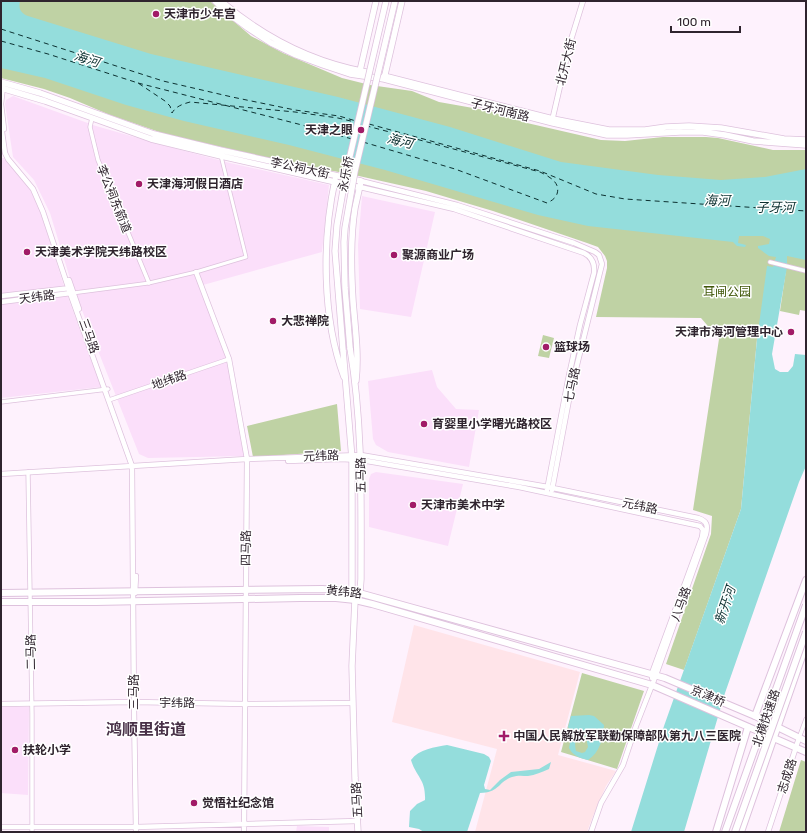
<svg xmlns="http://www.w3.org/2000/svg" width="807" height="833" font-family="Rubik,'Noto Sans SC',sans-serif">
	<rect width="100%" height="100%" fill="#fef2fd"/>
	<path fill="#fbdffa" d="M13,96l83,30 70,20 64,17 99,22 -7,67 -119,33 24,72 18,99 -97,2 -9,-4 -67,-169 -22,-72 -16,-33 -21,-23 -8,-53 1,-4z
		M1,158h3l25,29 12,27 24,75 36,98 -100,11z
		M362,196l73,16 -24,105 -51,-8 -2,-64z
		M432,370l5,17 19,22 23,1 -10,57 -81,-15 -12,-7 -3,-6 -5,-58z
		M376,472l87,12 -15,62 -79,-19v-48l2,-5z
		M1,707h28l-1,88 -27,-2z
		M297,826l32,1v5h-33z"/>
	<path fill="#ffe4e9" d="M414,625l166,47 -22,83 58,16 -10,15 -13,30 -6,16h-112l22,-83 -105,-27z"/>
	<path fill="#bfd2a4" d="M1,1h209l41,35 32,17 59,25 28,7 42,6 27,11 51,9 37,12 74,17 24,1 38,-4h43l12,1 55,12h33v161l-6,-1 -1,5 -19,-4 6,-41 -29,69 -16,170 -57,161 -18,-6 45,-130 1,-18 -19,-6 26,-171 -18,-21 -105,-1 11,-49v-7l-2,-5 -7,-9 -11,-4 -94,-32 -67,-20 -76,-17 -51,-9 -134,-31 -55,-19 -40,-17 -26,-9 -43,-11z
		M543,335l11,3 -5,20 -11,-2z
		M337,404l4,47 -88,6 -6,-31z
		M582,673l62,18 -27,78 -56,-17z
		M801,760l5,2v70h-27z"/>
	<path fill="#94dddc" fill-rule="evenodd" d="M1,1h19c-2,8 1,12 8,15l123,38 187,43 112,30 111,35 97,13 63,5 44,-3 41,-8v91l-19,-4v11l-15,87 3,15 5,3h8l5,-6 2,-12 11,1v111l-7,16 -74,211 -41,139h-53l33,-106 77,-217 16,-170 10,-73 6,1 3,-10 -7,-1 -11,-8v-2l11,-2 1,-5 -7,-3h-24l-1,7 8,2 -1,2 -8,-1 -4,-4 -145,-16 -50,-11 -153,-45 -96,-25 -105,-24 -58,-16 -81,-27 -44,-10z
		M589,715l5,1 10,9c-1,14 -4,27 -16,35 -8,-2 -15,-4 -19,-12l3,-16 -4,-5 3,-11zM584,734l2,3 2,10 -3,5 -3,1 -6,-2c-2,-9 -1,-14 8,-17z
		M447,745l37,9 5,3 2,4 -7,24 1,4 5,1 10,-10 11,-8 28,-3 12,-7 -2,7c-7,3 -14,6 -21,7 -5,0 -10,-1 -16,1 -14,5 -13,16 -32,16l-13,39h-43l-5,-3 -10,-2 1,-16 7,-7 8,-4c1,-21 -9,-23 -14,-40 8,-11 24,-13 36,-15z"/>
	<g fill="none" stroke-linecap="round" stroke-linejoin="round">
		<path stroke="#0c3131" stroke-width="1" stroke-dasharray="5 4" stroke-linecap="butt" d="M1,29l162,52 69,16 63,13 44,6 17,5
			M1,41l47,13 90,29 27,18 5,5 2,7c4,-7 11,-9 18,-11l105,10 43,6 17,4
			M138,83l164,42 50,14
			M369,124l171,47 56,23 29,5 181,12
			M363,142l92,27 92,34c4,-2 8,-4 10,-9 4,-12 -9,-18 -17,-22l-173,-46"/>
		<defs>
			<path id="pedestrian" d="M73,293l76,-10 47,-11 50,-15 -25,-101"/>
			<path id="minor" d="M92,118l-2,9 8,33 51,123
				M770,262l36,9
				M109,400l120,-41
				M1,402l107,-13
				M28,472l4,242v118
				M799,738l7,-19"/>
			<path id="tertiary" d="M3,86l-2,18 3,25
				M552,121l18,-78 13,-42
				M1,125l4,28 3,6 25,30 10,23 27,81 62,173 2,242 2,124
				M361,181l96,24 117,38 21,9 4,3 3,9 -31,125 -19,101
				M360,187l94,22 130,44c8,4 11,11 10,20l-14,52 -12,55 -21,110
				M196,272l33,87 18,100 -3,373
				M69,280l10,29
				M1,296l69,-8
				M1,302l70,-9
				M288,461l52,-2 21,1 158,27 181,39 3,4 -1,7 -50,136v5
				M1,474l246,-15 114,-4 187,32 150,31c9,3 10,7 8,16l-50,141 -20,51 -13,39 -22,38 -10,29
				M135,593l1,-17
				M1,704l133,-2 111,2 108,-1
				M1,827h135l222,-6
				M768,832l31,-94"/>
			<path id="secondary" d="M215,1l10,10 23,17 23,15 25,12 27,10 27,9 34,5 169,44 54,12h20l53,-3h23l22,3 28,6 53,4
				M221,1c41,35 91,61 145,71
				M359,75l17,-74
				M384,76l169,43 56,11h36l21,-3 23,-1 32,2 63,11 22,1
				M384,79l18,-78
				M1,82l39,11 114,41 66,16 141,31c-2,9 -4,18 -6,27 -5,31 -4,62 -2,93 2,27 6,52 3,80
				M1,88l44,13 106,38 70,17 136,31
				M335,180c-13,60 -13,138 9,197
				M350,348c13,76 11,153 11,231l-1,13 -5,8 -3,66 3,112 3,54
				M343,350l9,109v132l3,9"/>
			<path id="primary" d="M1,593l321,-4 30,2 313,87 90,38 51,25
				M1,602h95l204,-4h36l19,2 17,4 280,81 154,67"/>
			<path id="trunk" d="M755,716l51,-136
				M716,832l32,-105
				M741,832l65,-187"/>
		</defs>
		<use href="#pedestrian" stroke="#dec2dd" stroke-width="4.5"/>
		<use href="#minor" stroke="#dec2dd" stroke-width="5"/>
		<use href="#tertiary" stroke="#dec2dd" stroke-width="6"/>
		<use href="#secondary" stroke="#dec2dd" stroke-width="7"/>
		<use href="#primary" stroke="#dec2dd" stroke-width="8"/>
		<use href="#trunk" stroke="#dec2dd" stroke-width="8"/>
		<use href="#pedestrian" stroke="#fff" stroke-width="3"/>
		<use href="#minor" stroke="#fff" stroke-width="3.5"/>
		<use href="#tertiary" stroke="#fff" stroke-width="4.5"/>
		<use href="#secondary" stroke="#fff" stroke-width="5.5"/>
		<use href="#primary" stroke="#fff" stroke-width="6"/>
		<use href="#trunk" stroke="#fff" stroke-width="6"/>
		<defs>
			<path id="secondary-bridge" d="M350,348l-5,-60 -1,-46 1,-14 10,-57 40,-170
				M343,350l-8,-99 2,-26 9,-52 40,-172"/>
			<path id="trunk-bridge" d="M725,832l81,-227
				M735,832l71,-200"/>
		</defs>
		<use href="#secondary-bridge" stroke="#dec2dd" stroke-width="7" stroke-linecap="butt"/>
		<use href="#trunk-bridge" stroke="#dec2dd" stroke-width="8" stroke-linecap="butt"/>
		<use href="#secondary-bridge" stroke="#fff" stroke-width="5.5"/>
		<use href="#trunk-bridge" stroke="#fff" stroke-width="6"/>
	</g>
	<g fill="#a11b67" stroke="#fff" stroke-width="1.5">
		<circle cx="156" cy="14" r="4"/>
		<circle cx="361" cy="130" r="4"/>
		<circle cx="139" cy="184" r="4"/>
		<circle cx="27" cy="252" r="4"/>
		<circle cx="394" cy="255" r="4"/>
		<circle cx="273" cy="321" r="4"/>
		<circle cx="791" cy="332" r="4"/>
		<circle cx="546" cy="347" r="4"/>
		<circle cx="424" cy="424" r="4"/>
		<circle cx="413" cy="505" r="4"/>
		<path d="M502 730h4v4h4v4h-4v4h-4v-4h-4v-4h4z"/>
		<circle cx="15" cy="750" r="4"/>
		<circle cx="194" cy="803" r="4"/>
	</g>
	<g text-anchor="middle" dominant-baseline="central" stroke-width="3" stroke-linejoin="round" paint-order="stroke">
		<g font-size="12" font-weight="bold" fill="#2f242e" stroke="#fff" text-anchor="start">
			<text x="164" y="14">天津市少年宫</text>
			<text x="353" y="130" text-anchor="end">天津之眼</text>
			<text x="147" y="184">天津海河假日酒店</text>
			<text x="35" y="252">天津美术学院天纬路校区</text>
			<text x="402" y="255">聚源商业广场</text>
			<text x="281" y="321">大悲禅院</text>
			<text x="783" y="332" text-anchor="end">天津市海河管理中心</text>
			<text x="554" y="347">篮球场</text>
			<text x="432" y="424">育婴里小学曙光路校区</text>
			<text x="421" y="505">天津市美术中学</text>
			<text x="513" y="736">中国人民解放军联勤保障部队第九八三医院</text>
			<text x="23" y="750">扶轮小学</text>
			<text x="202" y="803">觉悟社纪念馆</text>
		</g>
		<g font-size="12" fill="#2f242e" stroke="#fff">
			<text transform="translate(566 62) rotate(-76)">北开大街</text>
			<text transform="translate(500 110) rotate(14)">子牙河南路</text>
			<text transform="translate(300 168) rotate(12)">李公祠大街</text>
			<text transform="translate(346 174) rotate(-79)">永乐桥</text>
			<text transform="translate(114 199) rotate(68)">李公祠东箭道</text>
			<text transform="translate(37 297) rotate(-7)">天纬路</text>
			<text transform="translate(89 336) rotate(70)">三马路</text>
			<text transform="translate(169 380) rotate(-19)">地纬路</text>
			<text transform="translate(572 385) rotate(-78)">七马路</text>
			<text transform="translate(321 456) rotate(-2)">元纬路</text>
			<text transform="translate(361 475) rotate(-91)">五马路</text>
			<text transform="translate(640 506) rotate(12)">元纬路</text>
			<text transform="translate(246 548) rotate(-89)">四马路</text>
			<text transform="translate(344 592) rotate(6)">黄纬路</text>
			<text transform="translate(681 604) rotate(-70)">八马路</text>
			<text transform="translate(31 652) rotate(-91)">二马路</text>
			<text transform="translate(134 692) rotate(-90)">三马路</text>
			<text transform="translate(708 696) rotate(23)">京津桥</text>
			<text transform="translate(177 703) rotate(1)">宇纬路</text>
			<text transform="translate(766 718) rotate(-71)">北横快速路</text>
			<text transform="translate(787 776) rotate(-72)">志成路</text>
			<text transform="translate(357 800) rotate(-93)">五马路</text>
		</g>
		<g font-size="12" fill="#405709" stroke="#fff">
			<text x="727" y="292">耳闸公园</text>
		</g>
		<g font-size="13" font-style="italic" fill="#0c3131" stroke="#fff">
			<text transform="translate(87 59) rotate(18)">海河</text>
			<text transform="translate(400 141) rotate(14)">海河</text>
			<text x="717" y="200">海河</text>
			<text x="775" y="207">子牙河</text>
			<text transform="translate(725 605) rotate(-71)">新开河</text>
		</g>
		<g font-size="16" font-weight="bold" fill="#483147" stroke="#fff">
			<text x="146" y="729">鸿顺里街道</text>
		</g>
	</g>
	<rect width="807" height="833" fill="none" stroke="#2f242e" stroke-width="4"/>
	<path d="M671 26v6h69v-6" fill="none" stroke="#2f242e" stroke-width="2"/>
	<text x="677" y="26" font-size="12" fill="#2f242e" stroke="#ffffff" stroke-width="3" paint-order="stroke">100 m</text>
</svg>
